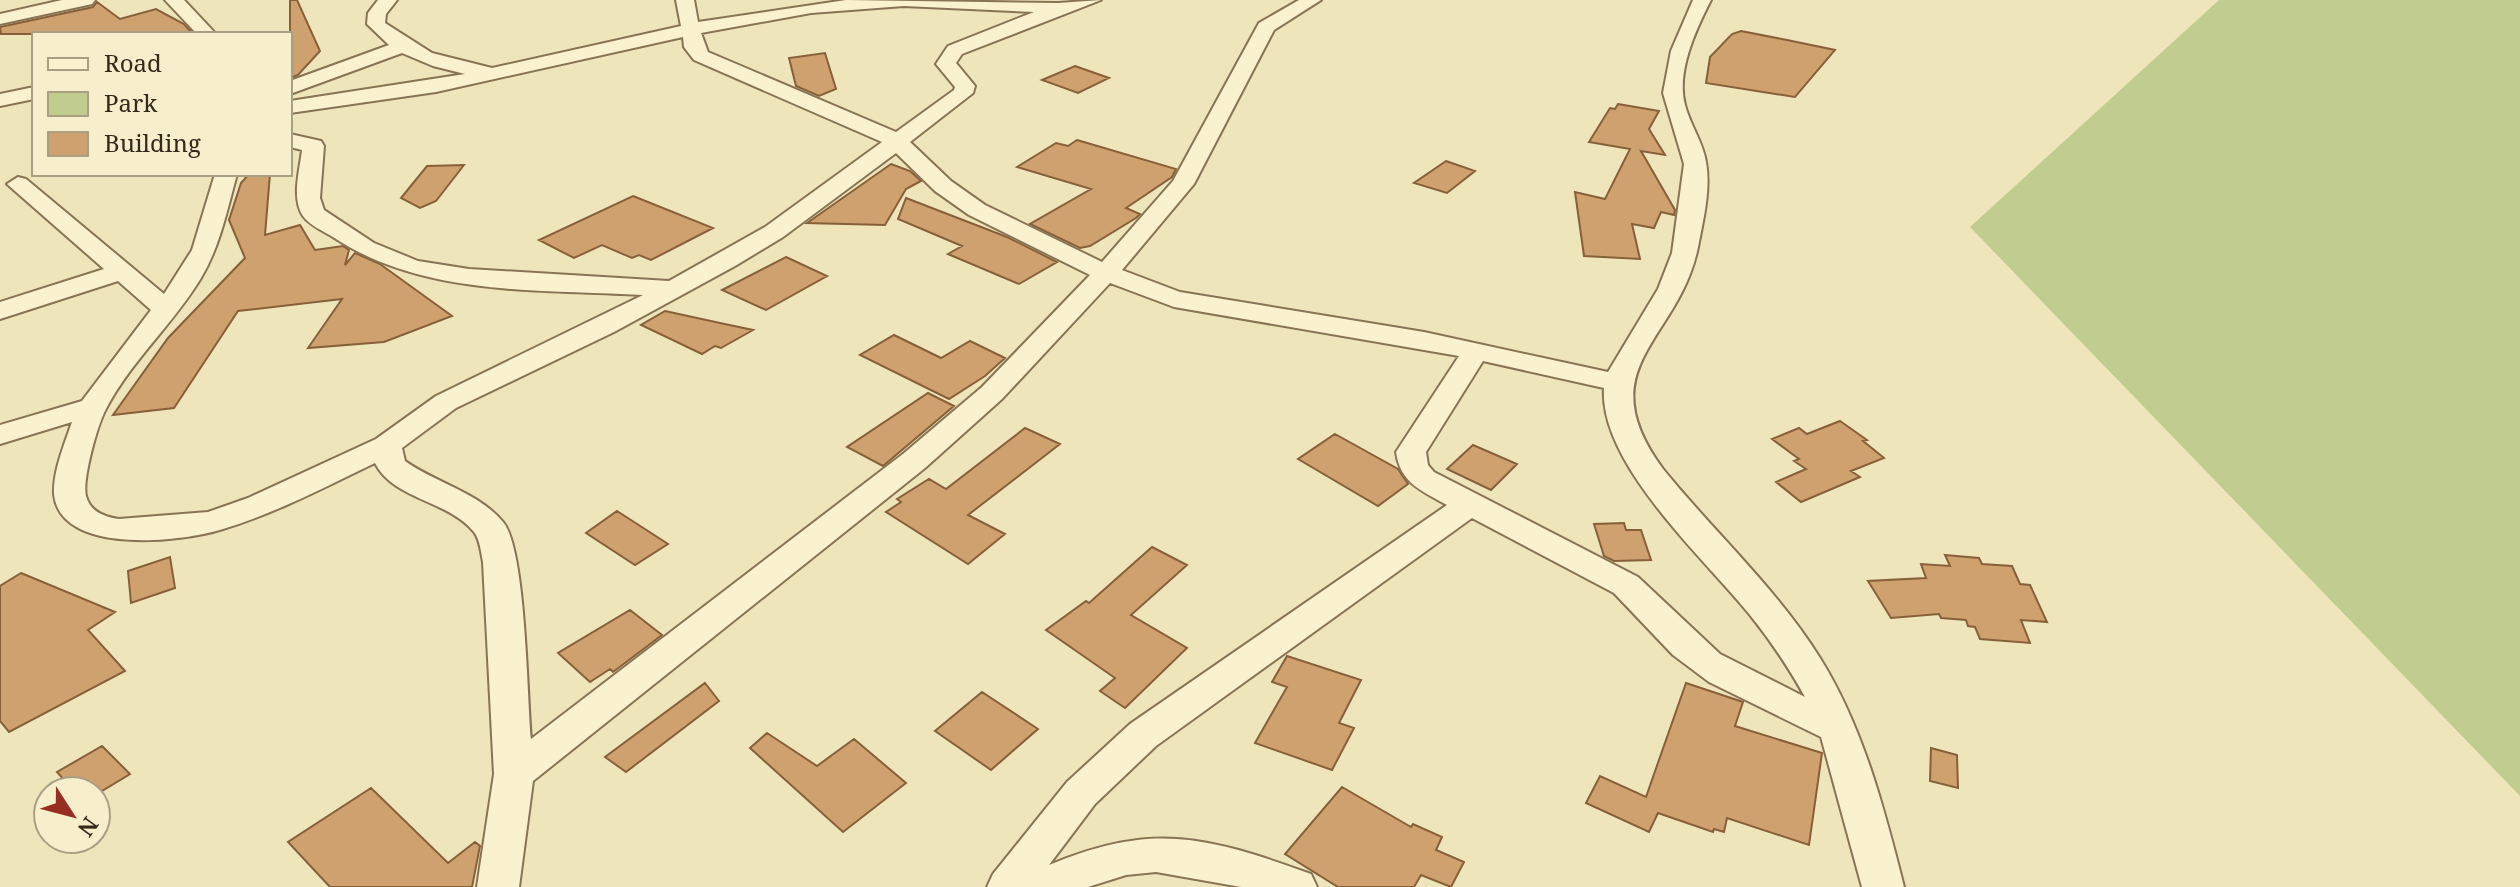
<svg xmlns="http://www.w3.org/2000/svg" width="2520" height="887" font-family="'Noto Serif',serif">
	<rect width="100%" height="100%" fill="#efe5bb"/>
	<path fill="#c0cd8f" d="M2219,0h301v796l-550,-569z"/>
	<path fill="#cfa16f" stroke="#876039" stroke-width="2" d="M290,0h7l23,51 -22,24 -8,3z
		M97,2l23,17 36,-10 28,15 9,10h-192l-1,-7 93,-20z
		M1741,31l46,9 48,10 -40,47 -89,-14 4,-26 22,-23z
		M825,53l11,36 -17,7 -23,-10 -7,-28z
		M1075,66l34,12 -31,15 -36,-13z
		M1618,104l41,7 -10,18 16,26 -24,-4 34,59 -1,5 -13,-3 -7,16 -22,-4 8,35 -56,-3 -9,-64 30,7 25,-50 -41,-7 21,-34 5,1z
		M1077,140l99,29 -4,8 -46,31 14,6 -4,4 -46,28 -10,2 -50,-24 61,-35 -74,-22 39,-24 12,3z
		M1446,161l29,10 -28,22 -33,-10z
		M891,164l19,7 11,10 -15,8 -21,36 -78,-2z
		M464,165l-28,36 -16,7 -19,-10 26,-32z
		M249,174h21l-5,61 35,-10 15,25 28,-4 6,4 -4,15 10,-12 25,11 72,52 -68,26 -76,6 34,-49 -104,12 -64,97 -61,7 55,-77 77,-80 -16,-38 12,-37z
		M633,196l80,32 -62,32 -12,-5 -7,3 -30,-13 -28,13 -35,-18z
		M906,198l101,39 50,25 -38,22 -71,-30 14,-8 -64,-27z
		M786,257l41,19 -61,34 -44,-20z
		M665,311l55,12 33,7 -32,18 -6,-2 -13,8 -61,-29z
		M894,335l47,23 29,-17 35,17 -20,18 -36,23 -89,-44z
		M928,393l26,13 -71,60 -36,-19z
		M1840,421l27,19 -4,1 21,17 -33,13 9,6 -59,25 -25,-20 30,-13 -12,-8 5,-2 -27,-20 27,-11 8,6z
		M1025,428l35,16 -92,71 37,19 -37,30 -82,-52 15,-10 -4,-3 32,-20 17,10z
		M1335,434l63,35 10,15 -30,22 -80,-47z
		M1473,445l44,19 -26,26 -44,-21z
		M617,511l51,33 -33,21 -49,-32z
		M1624,523l2,7h15l10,30 -37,1 -10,-5 -10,-32z
		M1152,547l35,18 -56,50 56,33 -62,60 -25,-17 15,-13 -69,-48 40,-29 3,2z
		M1945,555l34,3 3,6 30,2 8,18 10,1 17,37 -26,-2 9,23 -50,-4 -5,-12 -7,-1 -2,-6 -25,-2 -2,-4 -48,4 -23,-37 58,-3 -5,-14 29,2z
		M170,557l5,31 -44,15 -3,-32z
		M21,573l94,39 -27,18 37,41 -116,61 -9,-11v-135z
		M630,610l32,25 -49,37 -3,-3 -20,13 -32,-29z
		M1287,656l74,24 -22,43 15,5 -22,42 -77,-27 32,-56 -15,-5z
		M705,683l14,18 -93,71 -21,-15z
		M1686,683l57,19 -8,24 87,27 -13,92 -82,-27 -3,14 -10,-3 -1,3 -55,-19 -9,19 -63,-29 14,-27 46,21z
		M982,692l56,37 -47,41 -56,-39z
		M767,733l50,33 37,-27 52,44 -63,49 -93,-84z
		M102,746l28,28 -28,17h-28l-17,-19z
		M1931,748l26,7 1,33 -28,-7z
		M1342,787l69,40 2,-3 29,13 -6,13 28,12 -13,25 -30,-12 -7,12h-76l-53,-33z
		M371,788l77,75 27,-21 5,4 -8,41h-142l-42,-45z"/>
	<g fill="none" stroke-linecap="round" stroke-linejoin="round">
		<defs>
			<path id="minor" d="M62,0h33l-3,4 -92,20v-10z
				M165,0h19l32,34h-19z
				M378,0h19l-11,14 -1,9 47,30 60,15 189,-42 -5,-26h18l4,22 148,-22 212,3 43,-3 -139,54 -6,9 19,23 -2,7 -63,49 41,39 34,24 117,57 71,-81 86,-158 40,-23h22l-47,30 -80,154 -72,86 58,22 244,40 184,40 50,-83 14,-36 12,-89 -21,-71 8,-42 22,-51h18c-15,29 -35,72 -26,105 5,20 18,37 21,57 5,27 -3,59 -8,85 -19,94 -111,119 -35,222 51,63 114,120 157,189 43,69 64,150 84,229h-42l-41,-150 -112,-55 -36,-27 -59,-62 -142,-75 -316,228 -61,58 -46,61c105,-44 159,-28 262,9l6,13h-76l-85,-15 -30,3 -38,12h-101l6,-13 74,-92 63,-58 317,-219c-25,-14 -47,-22 -51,-53l63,-96 -285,-49 -64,-24 -108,116 -77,69 -392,313 -14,106h-42l17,-113 -11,-212c-2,-9 -3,-23 -9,-30 -26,-32 -80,-32 -99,-69 -50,24 -99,50 -152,66 -40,13 -163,27 -169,-35 -1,-23 11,-51 18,-72l-72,22v-19l82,-24 69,-91 -33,-29 -118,38v-17l104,-33 -97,-85 11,-7 8,2 138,115 28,-44 23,-76h22c-10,36 -17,72 -36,104 -27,45 -69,82 -94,129 -9,15 -25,72 -21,89 4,16 19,21 33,23l89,-7 40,-14 128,-59 60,-43 207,-101c-104,-6 -220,2 -310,-58 -10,-6 -24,-12 -30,-21 -12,-18 -3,-47 -1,-66l-12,-3v-13l31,7 3,5 -4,52 4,12 50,33 44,18 51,8 200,12 96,-54 117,-85 -188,-82 -10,-13 -1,-10 -247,55 -146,21v-12l175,-27 -32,-8 -31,-13 -112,41v-13l99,-36 -22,-21 1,-11zM904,6l130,6 -86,34 -12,18 19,23 -1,3 -58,42 -188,-80 -7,-19 110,-20zM896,153l39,38 34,24 121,60 -108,112 -79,67 -372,285c-4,-41 -5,-190 -28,-217 -25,-30 -67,-39 -98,-61l-3,-13 54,-40 158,-76 121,-66 48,-29zM1483,361l121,27c-5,76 101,171 146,227 21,26 39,53 55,82l-85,-43 -82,-77 -204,-105 -6,-7 -2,-13z
				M34,87v12l-34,7v-12z"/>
		</defs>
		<use href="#minor" stroke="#877454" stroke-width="4"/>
		<use href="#minor" fill="#faf1ce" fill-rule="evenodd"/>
	</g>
	<rect x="32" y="32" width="260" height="144" fill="#f7eecb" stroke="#a9a084" stroke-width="2"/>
	<rect x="48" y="58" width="40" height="12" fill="#faf1ce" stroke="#a9a084" stroke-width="2"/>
	<text x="104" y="72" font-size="24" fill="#352a1a">Road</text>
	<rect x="48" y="92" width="40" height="24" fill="#c0cd8f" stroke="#a9a084" stroke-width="2"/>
	<text x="104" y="112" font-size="24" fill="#352a1a">Park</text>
	<rect x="48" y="132" width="40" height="24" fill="#cfa16f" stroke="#a9a084" stroke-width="2"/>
	<text x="104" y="152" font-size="24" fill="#352a1a">Building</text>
	<g transform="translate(72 815) rotate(126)"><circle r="38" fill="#f7eecb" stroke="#a9a084" stroke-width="2"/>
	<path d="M0-6L14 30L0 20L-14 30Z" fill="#982d22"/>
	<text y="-12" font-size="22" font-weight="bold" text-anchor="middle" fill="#352a1a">N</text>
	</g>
</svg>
